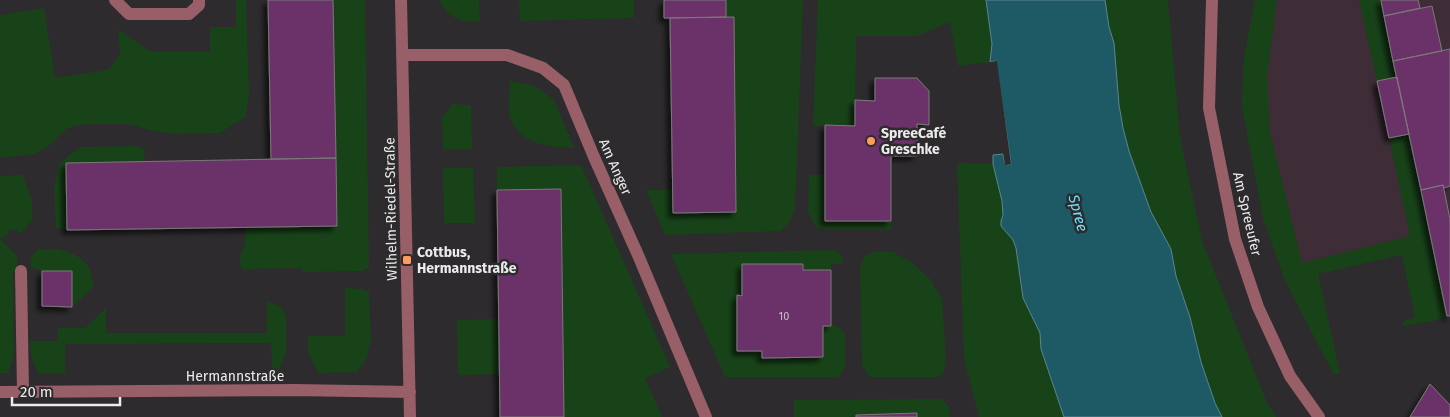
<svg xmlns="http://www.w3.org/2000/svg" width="1450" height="417" font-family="'Fira Sans',sans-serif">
	<defs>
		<filter id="shadow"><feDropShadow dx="-4.5" dy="4.5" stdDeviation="2.5" flood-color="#0009"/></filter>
	</defs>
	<rect width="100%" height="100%" fill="#2d2b2d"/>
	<path fill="#3e2d37" d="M1255,0h195v316l-3,1 -16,-73 -146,37 -22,-63 -21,-112 2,-48z"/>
	<path fill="#184319" d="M236,0h10l3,94 -3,22 -26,17 -44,1 -23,-3 -24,-7h-44l-18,4 -16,16 -16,10 -35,4v-143l44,-7 11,70 53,-8 12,-16 -2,-25 33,23h59v-25h26z
		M333,0h32l4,267 -6,4 -59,1 -4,-4 -58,1 -3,-8 6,-19 1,-15 91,-1z
		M440,0h39l1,22c-19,0 -32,-3 -40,-22z
		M519,0h115v18l-114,3z
		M726,0h77l-8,209 -6,14 -9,8 -115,4 -19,-45h27v23l63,-1 -2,-194 -8,-1z
		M818,0h168l6,44 -2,18 -32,4 -8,-44 -34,14h-60l-1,90h-42z
		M1105,0h63l12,137 22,104 66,164 9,12h-55l-7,-14 -14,-41 -11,-45 -14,-41 -5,-27 -20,-37 -22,-61 -6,-23 -4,-23 -5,-62 -5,-16z
		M1255,0h22l-10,77 3,55 32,131 108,-27 -21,-98 20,-4 1,5 37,177 -14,5 -30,5 -1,-4 13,-5 -13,-62 -84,19 22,99 -6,2 -49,-94 -22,-63 -21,-112 2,-48z
		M1359,0h22l16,77 -20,4z
		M510,81l25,5 19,14 20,48c-25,-1 -52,-3 -63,-28 -4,-8 -1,-30 -1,-39z
		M453,104l18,1 1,45 -29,-1 -1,-32z
		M137,146l7,3 1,13 -79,1 1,67 -11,-2 -2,-42 5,-22 21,-17z
		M957,163l36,1c4,17 15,39 8,57l3,9 9,10 3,8 7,50 17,35 1,16 23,68h-85l-15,-58z
		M581,165l89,202 -25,11 17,39h-98l-4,-228 -63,1v-23z
		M443,168h30l2,55h-31z
		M23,175l9,26v20l-11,12 -11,-4 -4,7 -6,3 17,17v15l-4,1 1,84 -6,17h-8v-197z
		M809,175h16v46h66v9h-64l-11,-3 -8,-15z
		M59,249c22,7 33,13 34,38l-21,20v-35l-30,-1 -11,-4 -1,-8 7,-9z
		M835,250l7,6 1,8h-12v6h-28l-1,-6 -60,1v31h-5v54l25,1 1,7 60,-1v-31h14l8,8v34l-7,9h-113l-54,-123z
		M876,251l16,1 18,9 20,18 12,20 4,60 -3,15 -7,3h-66l-8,-12 -2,-98 5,-11z
		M345,288l17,1 7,3 2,50 -5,18 -9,12 -39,1 -10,-21v-16h37z
		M267,301l13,5 6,10v36l-8,20 -6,1 -1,-30 -206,1v30l-27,-1 -7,-17 -1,-15h27l1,-13h27l21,-20v25h161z
		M499,319l1,55 -42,1 -1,-55z
		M942,399l7,8 1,10h-33l-1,-4 -59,2 -1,2h-62v-17z"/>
	<path fill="#1e5a66" stroke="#5c868e" d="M986,0h119l4,27 5,16 5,62 4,23 6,23 22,61 20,37 5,27 14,41 11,45 14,41 7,14h-158l-23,-68 -1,-16 -17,-35 -7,-50 -3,-8 -12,-14v-5l2,-6 -1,-14 -9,-37v-9l10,-1 2,10h6l-15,-103 -6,1 2,-18z"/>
	<path fill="#2d2b2d" d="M997,61l14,103 -6,1 -2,-14 2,2 2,9h1l-13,-98h-4l-1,-2z"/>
	<path fill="#6a3367" stroke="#7b787a" filter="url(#shadow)" d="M268,0h65l3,158 -65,1z
		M664,0h62v17l-62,1z
		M1381,0h37l2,8 -36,8z
		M1432,6l10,45 -49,10 -9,-45z
		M734,17l2,195 -63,1 -3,-195z
		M1450,49v137l-6,2 -1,-3 -22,5 -28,-129z
		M1397,77l12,57 -20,4 -12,-57z
		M875,78h42l12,13v34l-12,-1v32h-26v65h-66v-96l30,1v-26l20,1z
		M336,158l1,68 -270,4 -1,-67z
		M1443,185l7,34v97h-3l-26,-126z
		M561,189l3,228h-64l-3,-227z
		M742,264h61v6h28v56h-8v31l-61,1v-7h-25v-56l5,1z
		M42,271h30v36l-30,-1z
		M1430,384l20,21v12h-40z
		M917,413v4h-61v-2z"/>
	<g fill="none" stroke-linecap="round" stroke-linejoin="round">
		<path stroke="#985f68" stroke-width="12" d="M115,0l14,14h60l10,-9v-5
			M401,0l9,417
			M1212,0l-3,108 26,131 23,68 32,69 29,41
			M402,55h105l36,13 21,17 30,72 44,98 68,162
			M21,271l2,121
			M0,392l295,-2 115,2"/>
	</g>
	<g fill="#ff9b5a" stroke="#2d2b2d" stroke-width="2">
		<circle cx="871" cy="141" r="5"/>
		<rect x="402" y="255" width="10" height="10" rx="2.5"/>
	</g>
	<g text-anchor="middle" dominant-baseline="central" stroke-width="5" stroke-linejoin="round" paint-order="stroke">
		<g font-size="11" fill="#ccbdcb">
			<text x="784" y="316">10</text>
		</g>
		<g font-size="14" font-weight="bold" fill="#ecebec" stroke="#2d2b2d" text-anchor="start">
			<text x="881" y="133">SpreeCafé<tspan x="881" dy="16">Greschke</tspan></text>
			<text x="417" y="252">Cottbus,<tspan x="417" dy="16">Hermannstraße</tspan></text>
		</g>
		<g font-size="14" fill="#ecebec" stroke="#2d2b2d">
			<text transform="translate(615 167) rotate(66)">Am Anger</text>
			<text transform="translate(391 209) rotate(-91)">Wilhelm-Riedel-Straße</text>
			<text transform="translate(1247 214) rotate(77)">Am Spreeufer</text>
			<text x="235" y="376">Hermannstraße</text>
		</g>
		<g font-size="15" font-style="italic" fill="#6edff8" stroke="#2d2b2d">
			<text transform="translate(1078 213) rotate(75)">Spree</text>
		</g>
	</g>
	<path d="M12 397v8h108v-8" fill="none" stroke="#ecebec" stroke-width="2.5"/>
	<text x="20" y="397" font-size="15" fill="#ecebec" stroke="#2d2b2d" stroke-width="4" paint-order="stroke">20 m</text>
</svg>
